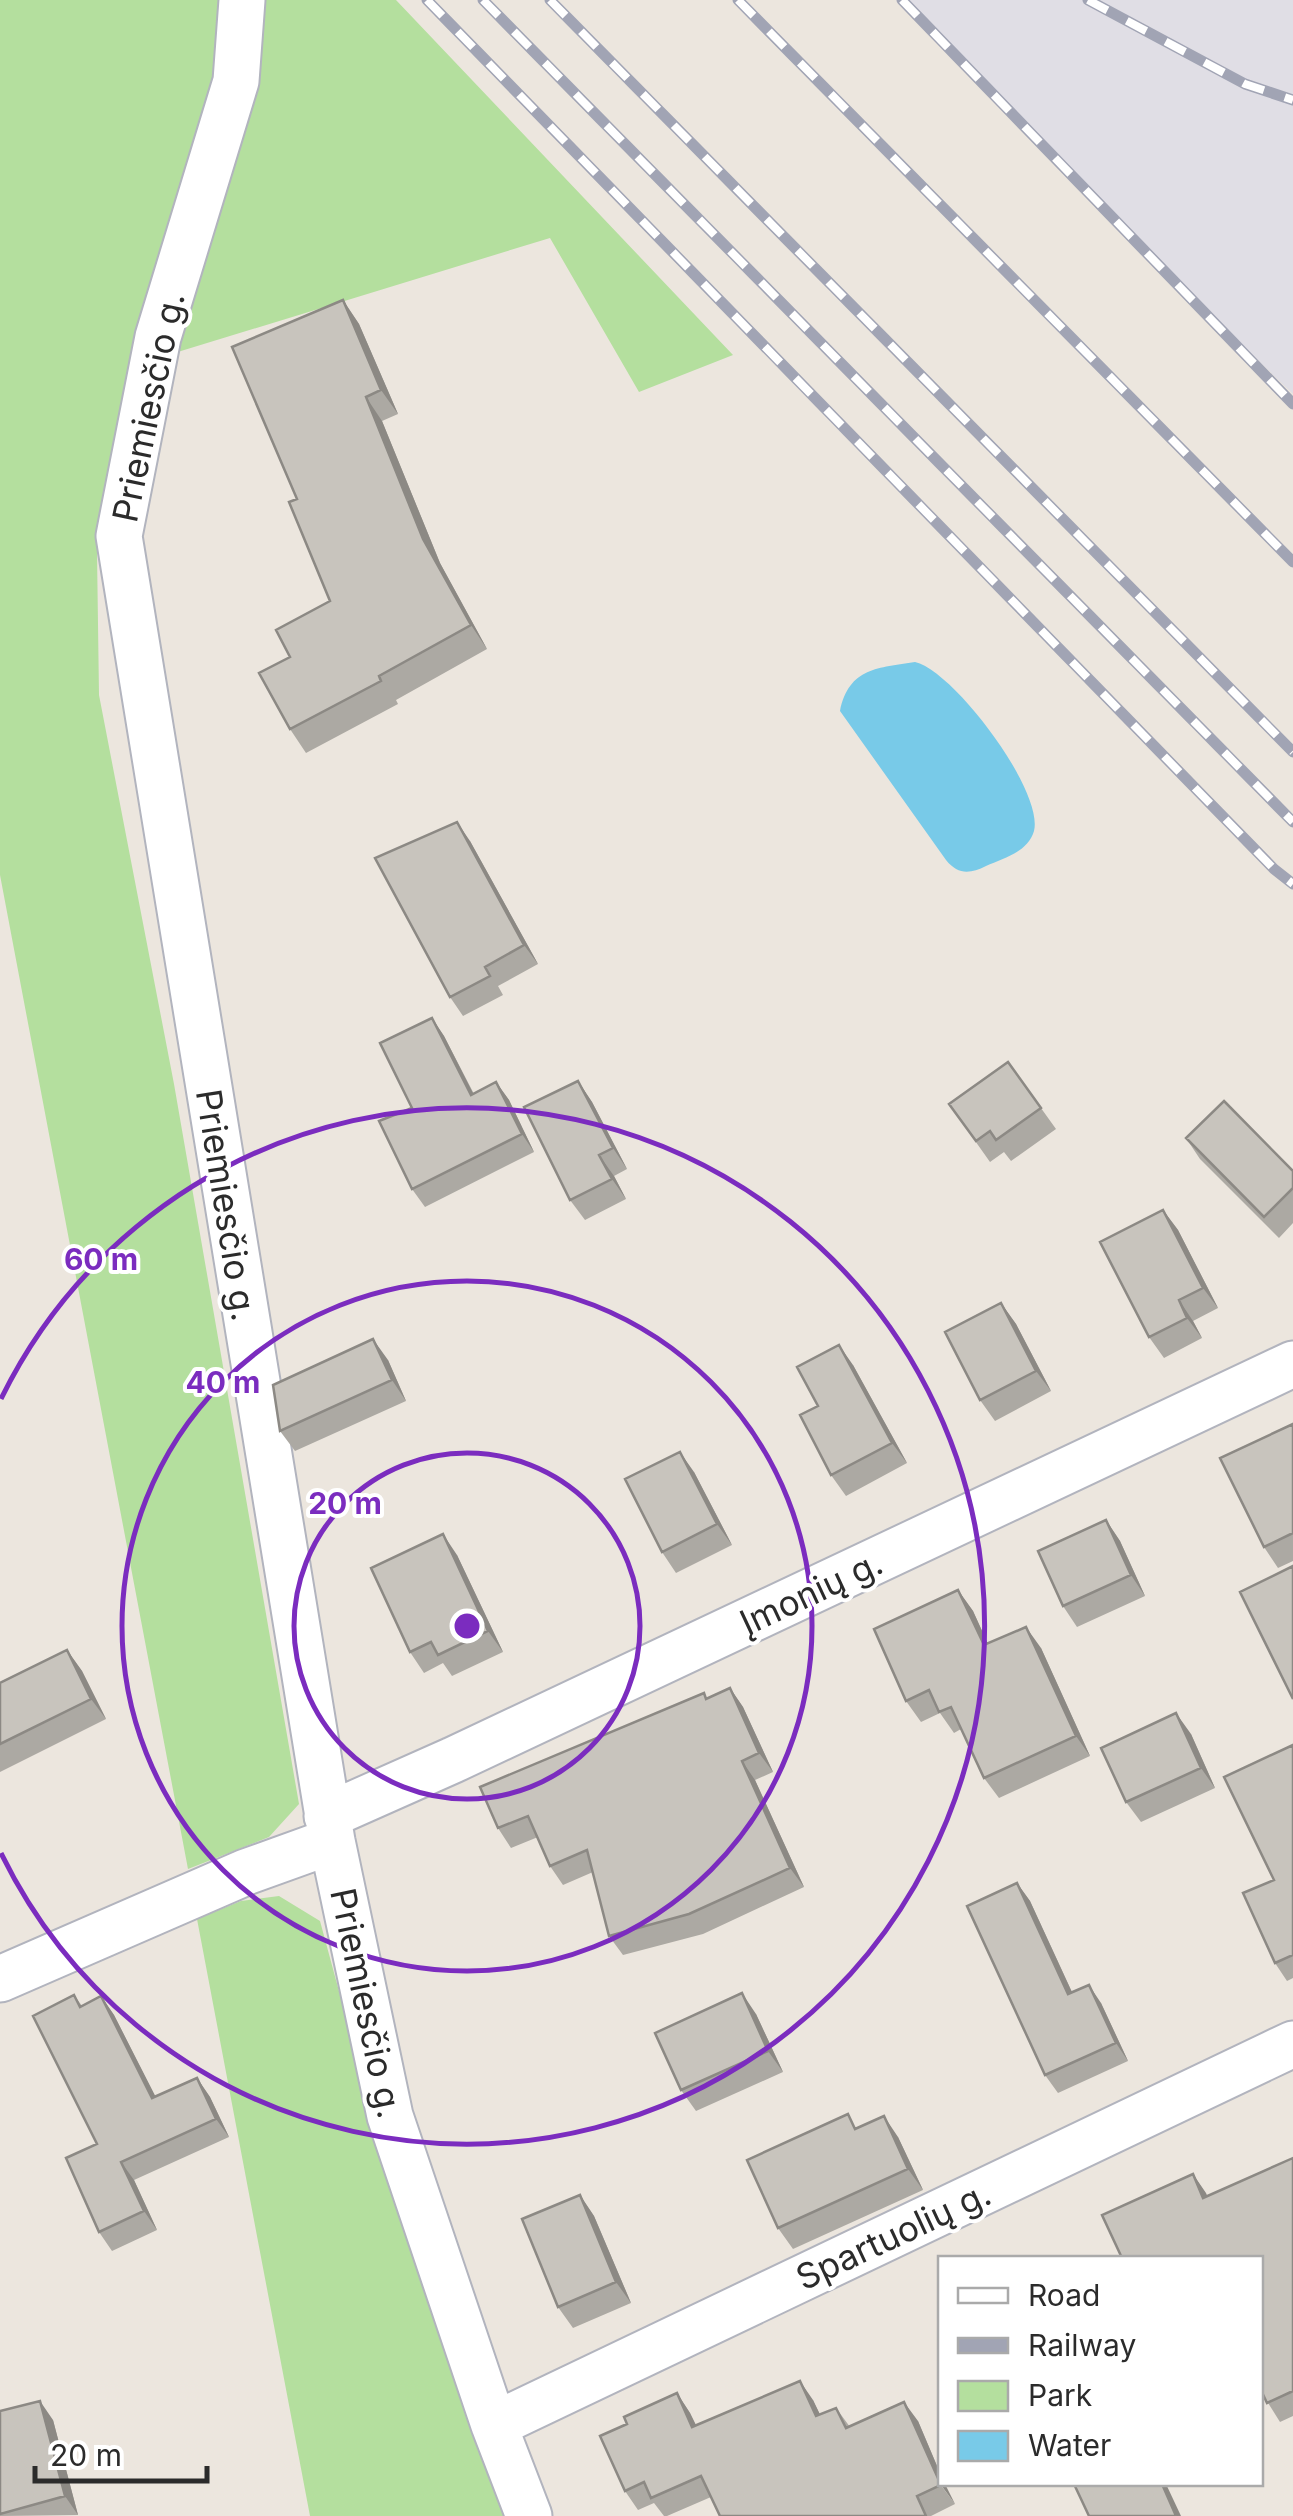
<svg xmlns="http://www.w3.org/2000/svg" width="1293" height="2516" font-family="Inter,sans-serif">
	<rect width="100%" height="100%" fill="#ece6de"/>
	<path fill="#e0dee5" d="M902,0h391v394l-169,-162z"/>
	<path fill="#b4df9e" d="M0,0h396l337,355 -94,37 -89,-154 -418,128 -35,187 2,142 75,389 125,720 -30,33 -81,32 -188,-994z
		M279,1896l41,25 85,314 107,281h-202l-113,-597 44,-18z"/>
	<path fill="#78cae8" d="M915,662c39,9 129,129 119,169 -6,21 -30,27 -48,35 -16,8 -28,9 -40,-6l-106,-149c9,-44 39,-43 75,-49z"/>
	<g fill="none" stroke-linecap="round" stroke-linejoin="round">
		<defs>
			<path id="minor" d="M242,0l-6,81 -78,256 -39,199 213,1305 58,275 104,309 35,91
				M327,1816l126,-56 840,-396
				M0,1979l246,-107 86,-31
				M494,2425l799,-381"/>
		</defs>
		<use href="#minor" stroke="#b2b4be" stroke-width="49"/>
		<use href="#minor" stroke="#fff" stroke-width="45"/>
		<defs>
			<path id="rail" d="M427,0l847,869 19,15
				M483,0l810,822
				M550,0l743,752
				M738,0l555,562
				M902,0l391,404
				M1088,0l157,84 48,16"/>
		</defs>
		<use href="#rail" stroke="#a1a4b4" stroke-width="11"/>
		<use href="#rail" stroke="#fff" stroke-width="8" stroke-dasharray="22" stroke-linecap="butt"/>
	</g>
	<path fill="#aca9a3" d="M343,300l16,24 39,90 -16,7 58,142 47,86 -91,51 2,4 -92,49 -16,-24v-72l40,-56 -33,-102z
		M470,841l68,123 -40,22 5,9 -40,21 -13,-19z
		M432,1018l12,18 30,58 22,-12 13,18 25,52 -109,55 -13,-18v-81z
		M1008,1062l48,67 -45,32 -7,-9 -14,10 -41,-58z
		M578,1081l14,21 35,67 -13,7 12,23 -41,21 -15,-20z
		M1186,1138l107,33v52l-14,15 -79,-79z
		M1163,1210l15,20 40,78 -25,13 9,17 -38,20 -15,-21z
		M1001,1303l15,21 35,67 -56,30 -15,-21z
		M388,1360l18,41 -111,50 -15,-20z
		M853,1365l54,98 -61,33 -15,-21 -13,-69z
		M1293,1424v137l-15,7 -14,-21z
		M694,1472l38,73 -56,28 -14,-21z
		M1106,1520l14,21 25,55 -68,31 -14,-21z
		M457,1555l46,97 -51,24 -9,-13 -19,10 -14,-21z
		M958,1590l15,21 15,33 53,4 49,108 -91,42 -15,-20 -23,-49 -7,4 -14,-20 -19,9 -15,-21z
		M67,1650l15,21 24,48 -106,53v-89z
		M730,1688l13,19 30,65 -18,8 49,107 -101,47 -80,21 -14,-19 -16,-64 -30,13 -13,-19 -12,-29 -27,11 -13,-20 206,-135 3,5z
		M1191,1734l24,54 -74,34 -15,-20z
		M1293,1745v233l-6,3 -12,-18 -1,-83z
		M1017,1883l13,18 42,91 29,11 27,58 -70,32 -13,-18z
		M74,1995l8,11 19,-10 13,19 41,82 42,-19 13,19 19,40 -95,43 23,50 -45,21 -13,-19 -2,-88z
		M756,2014l27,58 -87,39 -15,-21z
		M857,2128l41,9 25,53 -130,59 -15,-21z
		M1293,2158v258l-13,6 -15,-24 -5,2v-142h-138l71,-84 14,22z
		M580,2195l14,21 37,87 -58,25 -15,-21z
		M677,2393l13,20 6,12 117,-25 7,15 16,-7 14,19 68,-6 22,52v11l15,20 -24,12h-211l-9,-19 -44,19h-3l-10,-13 -16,7 -13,-19 2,-67z
		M0,2411l53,9 25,95 -78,1z"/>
	<path fill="#8c8984" d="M343,300l16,24 39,90 -17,-24z
		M366,397l16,24 58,142 47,86 -16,-24 -48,-86z
		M457,822l13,19 68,123 -14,-19z
		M432,1018l12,18 39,77 -12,-18z
		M578,1081l14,21 35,67 -14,-21z
		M496,1082l13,18 25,52 -12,-18z
		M599,1155l15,21 12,23 -14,-20z
		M1163,1210l15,20 40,78 -15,-20z
		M1179,1300l14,21 9,17 -15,-20z
		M1001,1303l15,21 35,67 -15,-20z
		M373,1339l15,21 18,41 -14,-21z
		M839,1345l14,20 54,98 -15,-20z
		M680,1452l14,20 38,73 -15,-21z
		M1106,1520l14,21 25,55 -14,-21z
		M443,1534l14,21 46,97 -15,-21z
		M958,1590l15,21 25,55 -14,-21z
		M1026,1627l15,21 49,108 -14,-20z
		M67,1650l15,21 24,48 -15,-20z
		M730,1688l13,19 30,65 -14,-19z
		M1176,1713l15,21 24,54 -14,-20z
		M742,1761l13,19 49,107 -14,-19z
		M1017,1883l13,18 51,111 -13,-18z
		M1089,1985l12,18 27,58 -12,-18z
		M742,1993l14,21 27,58 -15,-21z
		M101,1996l13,19 52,102 -14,-19z
		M197,2078l13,19 19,40 -13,-18z
		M884,2116l14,21 25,53 -15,-21z
		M121,2162l13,18 23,50 -13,-19z
		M1193,2174l13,19 10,24 -13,-19z
		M580,2195l14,21 37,87 -15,-21z
		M800,2381l13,19 17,35 -14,-19z
		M677,2393l13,20 16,33 -14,-19z
		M40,2401l13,19 25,95 -13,-19z
		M904,2402l14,19 22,52v11h5l10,20 -14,-19z
		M1162,2484h4l15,32h-5z"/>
	<path fill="#c8c4bd" stroke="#8c8984" stroke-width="2.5" d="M343,300l38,90 -15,7 57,142 48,86 -92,51 2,5 -91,48 -31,-56 31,-16 -14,-27 54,-29 -41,-99 8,-3 -65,-152z
		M457,822l67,123 -39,22 5,9 -40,21 -75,-139z
		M432,1018l39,77 25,-13 26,52 -110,55 -33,-68 33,-13 -32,-65z
		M1008,1062l33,46 -45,32 -6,-9 -14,10 -27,-37z
		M578,1081l35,67 -14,7 13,24 -42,21 -46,-93z
		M1224,1101l69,70v17l-29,29 -78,-79z
		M1163,1210l40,78 -24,12 8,18 -38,19 -49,-95z
		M1001,1303l35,68 -56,29 -35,-68z
		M373,1339l19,41 -112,51 -7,-46z
		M839,1345l53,98 -61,32 -31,-60 18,-9 -21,-39z
		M1293,1424v109l-29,14 -44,-89z
		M680,1452l37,72 -55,28 -37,-73z
		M1106,1520l25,55 -68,31 -25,-55z
		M443,1534l45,97 -50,24 -7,-13 -21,10 -39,-84z
		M1293,1566v133l-53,-107z
		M958,1590l26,55 42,-18 50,109 -92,42 -33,-71 -12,5 -10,-22 -23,11 -32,-72z
		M67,1650l24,49 -91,45v-61z
		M730,1688l29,65 -17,8 48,107 -101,46 -80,22 -22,-86 -37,16 -22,-50 -30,12 -18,-41 224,-94 2,6z
		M1176,1713l25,55 -75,34 -25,-54z
		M1293,1745v210l-18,8 -32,-70 31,-13 -50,-103z
		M1017,1883l51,111 21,-9 27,58 -71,32 -78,-169z
		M742,1993l26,58 -87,39 -26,-57z
		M74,1995l6,12 21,-11 51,102 45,-20 19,41 -95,43 23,49 -45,21 -33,-74 31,-14 -64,-128z
		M848,2114l7,15 29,-13 24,53 -130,59 -31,-68z
		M1293,2158v233l-26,12 -7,-15v-130h-138l-20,-43 91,-41 10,24z
		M580,2195l36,87 -58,25 -36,-88z
		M800,2381l16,35 20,-8 10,20 58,-26 37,83 -24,11 9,20h-206l-19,-40 -50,22 -7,-16 -19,9 -25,-55 27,-12 -3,-7 53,-24 15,34z
		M40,2401l25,95 -65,18v-103z
		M1074,2484h88l14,32h-87z"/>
	<g fill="none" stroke="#7b2cbf" stroke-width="5">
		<circle cx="467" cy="1626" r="173"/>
		<circle cx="467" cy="1626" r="345"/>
		<path d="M1 1399A518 518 0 1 1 1 1853"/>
	</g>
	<g text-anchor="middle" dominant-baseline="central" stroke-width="8" stroke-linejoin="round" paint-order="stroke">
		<g font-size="35" fill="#2b2b2b" stroke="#fff">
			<text transform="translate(148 407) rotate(-78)">Priemiesčio g.</text>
			<text transform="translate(227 1205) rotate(81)">Priemiesčio g.</text>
			<text transform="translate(811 1592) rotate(-25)">Įmonių g.</text>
			<text transform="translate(367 2003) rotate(78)">Priemiesčio g.</text>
			<text transform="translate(893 2235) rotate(-25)">Spartuolių g.</text>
		</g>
	</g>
	<circle cx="467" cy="1626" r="15" fill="#7b2cbf" stroke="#fff" stroke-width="5"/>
	<g font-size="30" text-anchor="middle" font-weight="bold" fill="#7b2cbf" stroke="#fff" stroke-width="8" stroke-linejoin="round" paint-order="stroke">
		<text x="101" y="1270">60 m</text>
		<text x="223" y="1393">40 m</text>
		<text x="345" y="1514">20 m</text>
	</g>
	<rect x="938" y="2256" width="325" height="230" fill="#ffffff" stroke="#aaaaaa" stroke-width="2.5"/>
	<rect x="958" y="2288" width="50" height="15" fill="#ffffff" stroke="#aaaaaa" stroke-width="2.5"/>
	<text x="1028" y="2306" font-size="30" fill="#2b2b2b">Road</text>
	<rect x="958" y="2338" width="50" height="15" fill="#a1a4b4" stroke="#aaaaaa" stroke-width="2.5"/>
	<text x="1028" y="2356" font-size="30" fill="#2b2b2b">Railway</text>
	<rect x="958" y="2381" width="50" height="30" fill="#b4df9e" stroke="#aaaaaa" stroke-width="2.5"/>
	<text x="1028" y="2406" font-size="30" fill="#2b2b2b">Park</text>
	<rect x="958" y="2431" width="50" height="30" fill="#78cae8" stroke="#aaaaaa" stroke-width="2.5"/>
	<text x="1028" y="2456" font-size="30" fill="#2b2b2b">Water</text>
	<path d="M35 2466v15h172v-15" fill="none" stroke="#2b2b2b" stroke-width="5"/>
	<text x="50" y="2466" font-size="30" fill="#2b2b2b" stroke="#ffffff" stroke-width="8" paint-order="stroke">20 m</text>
</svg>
